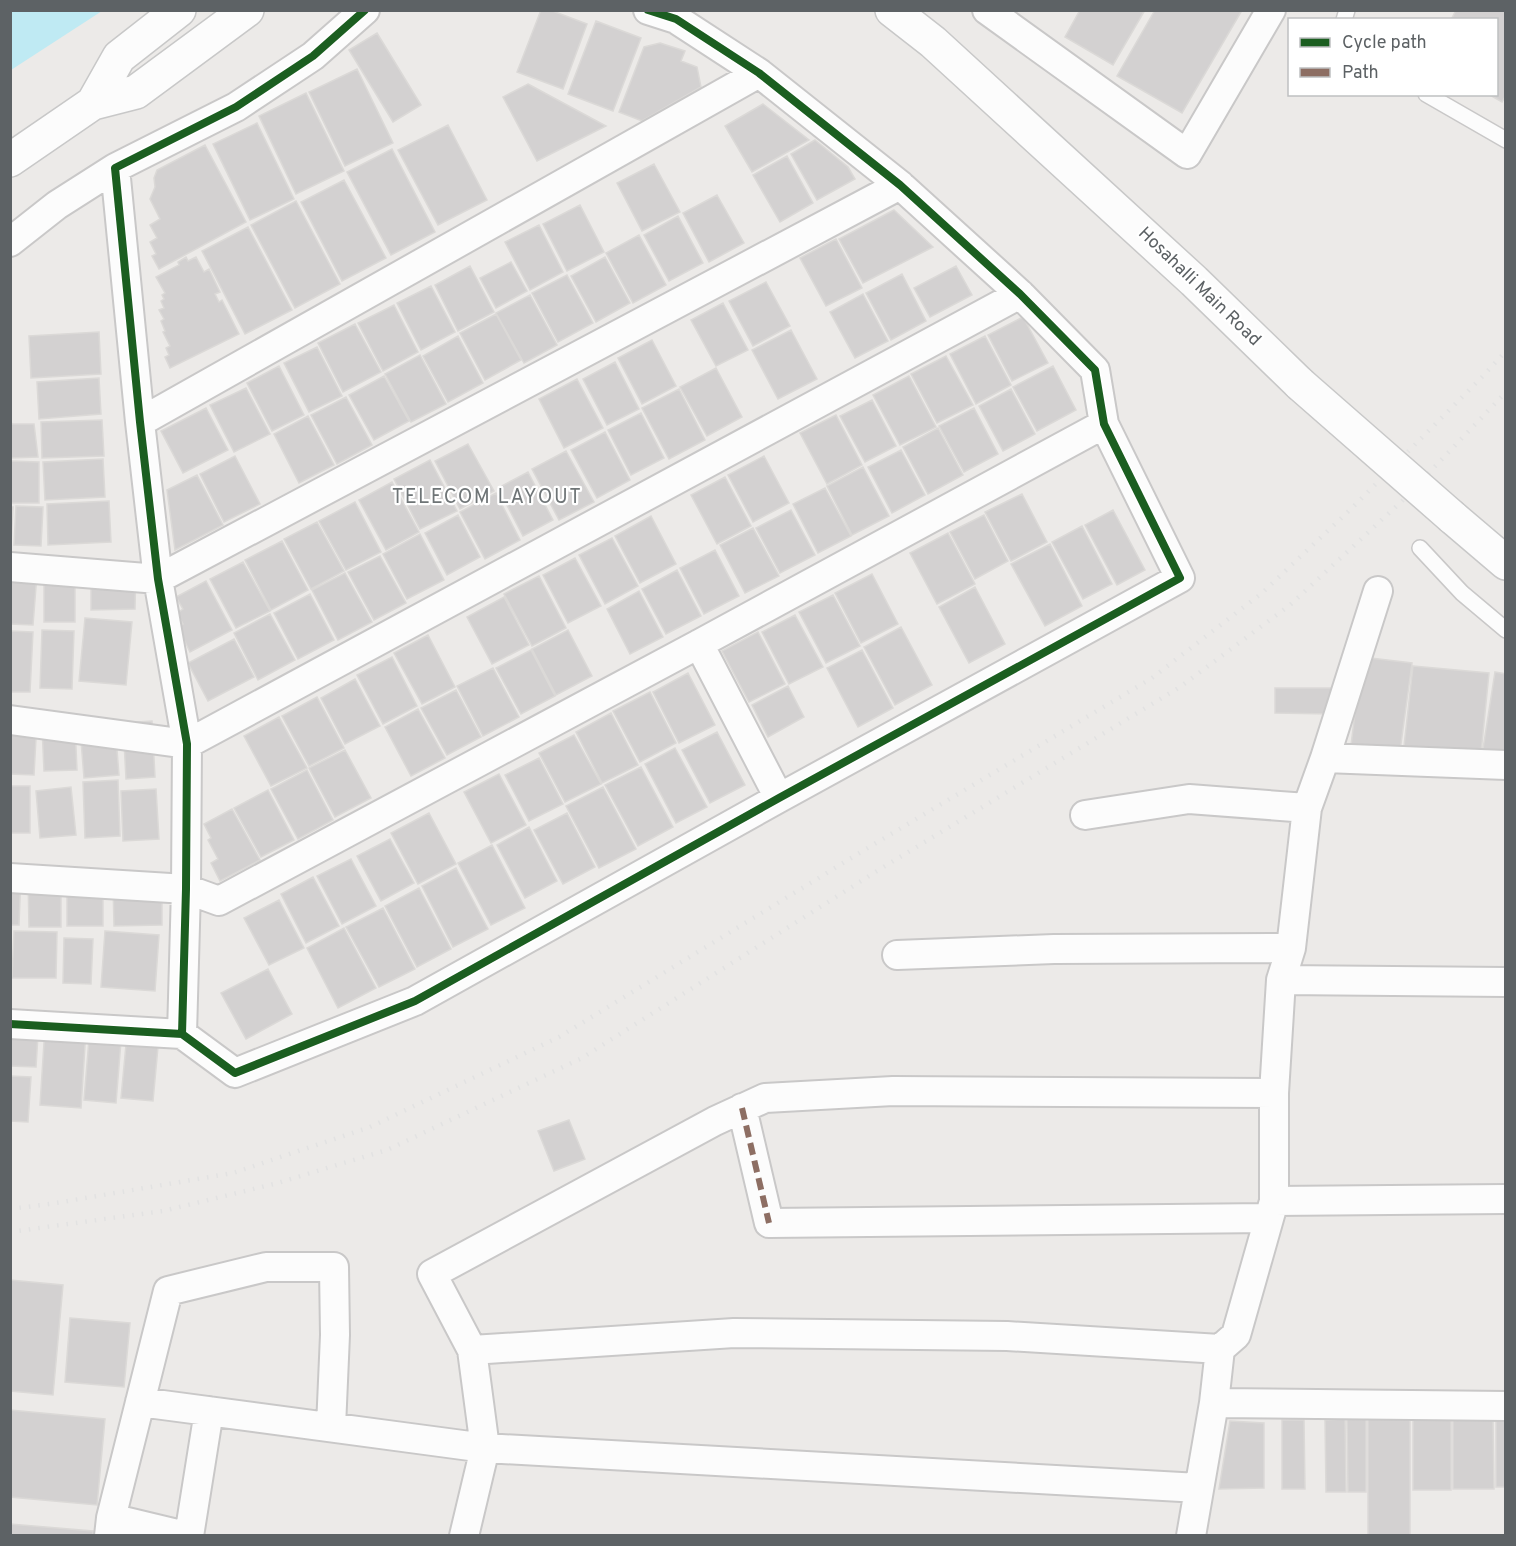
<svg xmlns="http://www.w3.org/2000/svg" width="1516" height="1546" font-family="Overpass,sans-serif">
	<rect width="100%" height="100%" fill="#eceae8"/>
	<path fill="#bfeaf3" d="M11,10h91v1l-91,59z"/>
	<path fill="#d3d1d1" stroke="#dbd9d7" stroke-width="1.5" d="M541,10h9l37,14 -24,65 -46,-17z
		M1080,10h65l-32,55 -48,-28z
		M1155,10h83l3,2 -59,101 -65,-37z
		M1456,10h50v85l-4,7 -14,-8h8v-74h-45z
		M596,21l45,17 -28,73 -45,-17z
		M377,33l44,72 -28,17 -44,-72z
		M660,43l25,8 -4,10 16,6 4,20 -59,34 -23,-9 25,-65z
		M357,69l36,74 -48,23 -36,-74z
		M528,84l78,42 -69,35 -34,-64z
		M306,93l38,78 -48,23 -37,-78z
		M763,104l46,36 -57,32 -27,-46z
		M257,123l37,76 -44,21 -37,-76z
		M448,125l39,75 -49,25 -40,-75z
		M815,140l33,27 7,12 -38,21 -26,-46z
		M205,145l41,77 -87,47 -7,-13 4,-2 -6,-12 7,-4 -7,-13 10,-6 -10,-20 5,-12 -1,-9 3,-8z
		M392,149l43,83 -44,23 -44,-83z
		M787,156l26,47 -33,19 -27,-47z
		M654,164l26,48 -38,19 -25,-48z
		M344,180l42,78 -44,23 -41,-79z
		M717,195l27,48 -35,19 -26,-49z
		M296,201l44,83 -45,24 -44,-83z
		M580,205l24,47 -37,19 -24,-47z
		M894,210l39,37 -70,36 -24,-44z
		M678,216l25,47 -34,18 -25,-46z
		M539,225l24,47 -33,18 -25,-48z
		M248,227l44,83 -47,24 -43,-83z
		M639,235l27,50 -33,18 -27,-50z
		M836,239l26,49 -36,18 -26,-48z
		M186,257l2,4 8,-4 8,15 5,-3 11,23 -5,2 4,8 3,-2 17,34 -69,34 -5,-11 4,-2 -3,-7 4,-2 -7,-14 2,-1 -4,-10 3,-2 -5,-9 5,-2 -3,-7 3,-2 -2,-4 3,-2 -9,-16 23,-12 -1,-3z
		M605,257l25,46 -34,19 -25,-46z
		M511,262l16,29 -31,17 -16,-30z
		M470,266l24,46 -36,19 -23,-46z
		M956,266l16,29 -42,22 -16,-29z
		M902,274l24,47 -35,19 -25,-47z
		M567,275l26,48 -35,19 -26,-49z
		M766,282l24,44 -37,20 -24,-45z
		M431,286l24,46 -34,18 -24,-47z
		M863,294l25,47 -33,17 -25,-46z
		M530,295l27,50 -33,18 -28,-50z
		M723,303l25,47 -32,16 -25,-46z
		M394,305l24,47 -35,19 -25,-48z
		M496,314l25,46 -36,20 -25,-47z
		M1023,317l25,46 -36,18 -24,-46z
		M355,324l26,48 -38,20 -25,-49z
		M791,330l26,49 -39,20 -26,-49z
		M99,332l2,42 -70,4 -2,-42z
		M458,336l25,47 -35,19 -25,-46z
		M985,336l26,49 -35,19 -26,-50z
		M652,340l24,46 -34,18 -24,-46z
		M317,347l25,49 -33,16 -25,-49z
		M420,355l26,49 -35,18 -26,-48z
		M946,356l27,49 -36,18 -26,-49z
		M615,362l24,47 -32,16 -24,-46z
		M279,366l25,49 -32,16 -25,-48z
		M1053,366l23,44 -39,21 -24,-44z
		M716,368l26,49 -35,19 -27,-49z
		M384,376l25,45 -35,19 -25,-45z
		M909,376l27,51 -36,18 -27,-50z
		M99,378l2,36 -62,5 -2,-37z
		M577,379l26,49 -39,20 -25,-49z
		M246,388l24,46 -36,18 -24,-47z
		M679,389l26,51 -36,19 -27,-51z
		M1011,389l24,45 -32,17 -24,-45z
		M346,397l26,48 -35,19 -26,-49z
		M872,400l24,46 -31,16 -25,-46z
		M206,408l22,42 -45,23 -22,-42z
		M974,408l24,46 -34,18 -25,-46z
		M641,413l23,45 -33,17 -23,-45z
		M836,415l26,50 -35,19 -27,-51z
		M308,416l26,49 -35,18 -25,-49z
		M10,420l2,4h22l4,33 -28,1z
		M102,420l2,36 -62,2 -1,-36z
		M938,428l25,47 -35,19 -25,-47z
		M605,432l25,48 -33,18 -26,-48z
		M468,444l26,47 -34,18 -25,-48z
		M901,450l24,45 -33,18 -24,-46z
		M566,451l28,51 -35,18 -27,-51z
		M235,456l25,48 -36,18 -24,-48z
		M764,456l25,47 -36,19 -25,-47z
		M103,459l2,38 -60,3 -2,-38z
		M430,460l27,51 -37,18 -26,-50z
		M10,461l29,1v41h-29z
		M863,467l26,49 -37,19 -25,-49z
		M528,472l25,48 -30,16 -25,-48z
		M197,475l26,50 -48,25 -8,-60z
		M725,477l26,49 -34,18 -26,-49z
		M392,482l27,50 -33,18 -27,-50z
		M825,488l26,48 -33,17 -25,-49z
		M496,493l24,47 -35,19 -25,-47z
		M1022,494l25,48 -36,19 -26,-49z
		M109,501l2,41 -63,3 -1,-41z
		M355,502l26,50 -35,18 -27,-49z
		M16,506l27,1 -2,39 -27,-1z
		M10,507h3l-2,38h-1z
		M791,510l24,45 -35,18 -24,-45z
		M1113,510l32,60 -28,15 -32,-60z
		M458,515l22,42 -33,18 -22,-42z
		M984,515l24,46 -33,18 -25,-47z
		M651,516l25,48 -36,19 -25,-47z
		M317,522l27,49 -33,18 -27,-50z
		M1082,526l30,58 -29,15 -31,-57z
		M753,528l26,48 -34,17 -25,-48z
		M948,533l27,51 -38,20 -27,-51z
		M420,534l24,46 -37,19 -24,-45z
		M612,538l26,48 -33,18 -26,-49z
		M282,541l26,49 -37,20 -26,-50z
		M1050,544l32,62 -37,20 -34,-62z
		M715,550l24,46 -35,18 -24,-46z
		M380,556l26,47 -32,17 -26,-48z
		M575,558l26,48 -33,17 -25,-48z
		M243,562l27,49 -34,17 -26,-49z
		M91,566h45l-1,43 -44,1z
		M44,570h31v52h-31z
		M677,570l24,46 -35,18 -24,-45z
		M10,573l27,1 -4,51 -23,-1z
		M345,573l27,49 -34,18 -26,-50z
		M872,574l26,50 -37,19 -26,-50z
		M539,576l27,52 -34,18 -28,-52z
		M206,581l26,49 -42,22 -12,-25 5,-3 -6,-11 6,-4 -7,-12z
		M975,587l30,57 -36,19 -30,-56z
		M639,591l24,46 -33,17 -23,-45z
		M310,594l24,46 -36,19 -24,-46z
		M833,595l27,51 -34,17 -27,-51z
		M504,597l25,48 -37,19 -25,-47z
		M270,614l25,46 -37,20 -24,-47z
		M795,615l28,52 -34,17 -27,-52z
		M85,618l47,4 -6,63 -47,-4z
		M901,627l31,58 -37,20 -31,-58z
		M42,630l32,1 -2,58 -32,-1z
		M568,630l24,46 -36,19 -24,-46z
		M10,631l23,1 -3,60h-20z
		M758,632l27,52 -36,18 -27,-51z
		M428,635l27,52 -33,17 -28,-51z
		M234,639l20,38 -46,24 -20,-38z
		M531,650l24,46 -34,18 -25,-46z
		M862,650l31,58 -35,19 -31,-59z
		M392,657l25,49 -34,18 -26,-49z
		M1362,657l50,6 -12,88 -49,-6z
		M1413,666l76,7 -8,80 -77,-7z
		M493,668l26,49 -36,19 -26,-50z
		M1495,672l11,2v79l-23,-4z
		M688,673l27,52 -36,18 -26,-51z
		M355,679l25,47 -35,18 -24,-46z
		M788,686l16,31 -36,20 -16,-32z
		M1275,688h56l-1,26 -55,-1z
		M456,690l25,47 -34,18 -26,-47z
		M650,692l26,51 -36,19 -27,-51z
		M317,697l27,51 -35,18 -27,-50z
		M418,709l27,49 -34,18 -26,-49z
		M611,713l27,52 -36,18 -26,-51z
		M279,717l28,51 -36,18 -27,-50z
		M10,719l27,1 -3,55 -24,-1z
		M152,721l3,56 -29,2 -3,-56z
		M115,725l4,50 -35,3 -4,-50z
		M75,726l2,44 -33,1 -2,-44z
		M717,732l28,53 -35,18 -28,-53z
		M574,735l27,49 -36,18 -26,-49z
		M675,748l32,59 -31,16 -31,-59z
		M345,750l26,48 -36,19 -26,-49z
		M539,758l24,46 -34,17 -24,-46z
		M641,767l32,60 -35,19 -33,-61z
		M307,770l26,50 -35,19 -27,-50z
		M499,774l27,51 -35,18 -27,-51z
		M118,780l2,56 -35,2 -2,-56z
		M10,786h20v47h-20z
		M71,787l5,48 -36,3 -4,-47z
		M603,787l33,62 -37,19 -33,-62z
		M156,789l3,50 -36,2 -2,-50z
		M268,790l26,50 -33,17 -27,-49z
		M232,809l28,51 -40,21 -9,-18 7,-4 -10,-19 3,-2 -7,-14z
		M429,813l27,51 -38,20 -27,-51z
		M567,813l28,54 -32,17 -29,-54z
		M529,827l28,54 -32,17 -28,-53z
		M390,839l24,44 -33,18 -24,-45z
		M492,845l33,63 -34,17 -33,-62z
		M351,859l25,47 -34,18 -25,-48z
		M456,868l32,61 -35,18 -31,-61z
		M10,872h11l-2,53h-9z
		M61,877v50h-32l-1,-49z
		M313,877l26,49 -33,17 -25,-49z
		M67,880h36v46h-36z
		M162,884v41l-48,1 -1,-41z
		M419,888l32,61 -34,18 -32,-61z
		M279,900l25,48 -35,17 -25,-47z
		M383,908l32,61 -36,18 -33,-60z
		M344,928l32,60 -38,20 -31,-60z
		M14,931l43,1 -1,46h-44z
		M105,931l54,4 -4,56 -54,-4z
		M64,938l29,1 -2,45 -28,-1z
		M268,969l24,45 -46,25 -25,-46z
		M10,1017l29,2 -3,48 -26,-1z
		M45,1027l41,3 -5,78 -41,-3z
		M127,1034l32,2 -6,65 -32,-3z
		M89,1039l32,2 -5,62 -32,-3z
		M10,1076l21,1 -3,45 -18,-1z
		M569,1120l16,39 -31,12 -16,-40z
		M10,1280l53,5 -10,110 -43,-4z
		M70,1318l60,5 -6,64 -59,-5z
		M10,1410l95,9 -8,86 -87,-8z
		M1345,1419l1,73h-20l-1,-72z
		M1347,1419h19v73h-18z
		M1368,1419h42v117h-42z
		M1413,1419h38v71h-38z
		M1496,1419h10v68h-10z
		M1282,1420h22l1,69h-23z
		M1453,1420h40l1,69h-41z
		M1230,1421l34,2v65l-45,1z
		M10,1524l83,7v5h-83z"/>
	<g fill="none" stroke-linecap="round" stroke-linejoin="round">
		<defs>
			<path id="lane" d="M1344,20l3,-10
				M1426,94l80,46
				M1420,548l42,45 44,37"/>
			<path id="street" d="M987,10l200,144 84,-144
				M10,242l47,-37 58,-37
				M140,422l619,-349
				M10,567l148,12 742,-394
				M699,644l80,154
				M10,720l177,24 833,-450
				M1325,758l181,7
				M1085,815l104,-16 118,9
				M10,878l176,11 33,12 480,-257 405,-220
				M897,955l157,-6 237,-1
				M1281,980l225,2
				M10,1024l172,10 53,39 180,-72 364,-203 401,-220 -76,-154 -9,-54 -75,-76 -120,-109 -141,-112 -83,-54 -28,-9
				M182,1034l4,-145 1,-145 -29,-165 -18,-157 -25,-254 121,-61 77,-51 52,-46
				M742,1108l27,115 500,-5
				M1274,1201l232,-2
				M472,1350l262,-17 273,3 213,13
				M140,1402l345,46 714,40
				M1214,1403l292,3
				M111,1518l75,18
				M109,1536l2,-18 57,-227 98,-24h68l1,68 -4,92
				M189,1536l20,-125
				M464,1536l21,-88 -13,-98 -40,-76 283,-153 50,-23 128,-7 381,2
				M1191,1536l23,-133 6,-54 16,-14 38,-134v-108l7,-113 10,-32 16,-140 18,-50 53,-167"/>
			<path id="secondary" d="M892,10l41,32 261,239 106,103
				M93,103l26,-46 60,-47
				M10,160l83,-57 43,-11 111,-82
				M1452,517l54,46"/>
		</defs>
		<use href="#lane" stroke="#c9c8c8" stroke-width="18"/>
		<use href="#street" stroke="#c9c8c8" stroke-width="32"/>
		<use href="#secondary" stroke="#c8c8c8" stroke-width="36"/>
		<use href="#lane" stroke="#fcfcfc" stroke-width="15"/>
		<use href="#street" stroke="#fcfcfc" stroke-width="28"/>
		<use href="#secondary" stroke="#fcfcfc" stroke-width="33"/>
		<path stroke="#e2e2e2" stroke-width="4.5" stroke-dasharray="1.5 8" stroke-linecap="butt" d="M10,1209l40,-5 183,-31 137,-46 189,-90 302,-185 291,-174 110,-85 92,-87 129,-130 23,-25
			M10,1232l153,-21 111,-27 113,-34 195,-92 295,-187 303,-184 110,-82 112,-104 104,-109"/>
		<defs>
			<path id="secondary-bridge" d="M1300,384l152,133"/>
		</defs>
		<use href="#secondary-bridge" stroke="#c8c8c8" stroke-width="36" stroke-linecap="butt"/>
		<use href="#secondary-bridge" stroke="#fcfcfc" stroke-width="33"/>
		<path stroke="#8d6e63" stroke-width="6" stroke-dasharray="12 6" stroke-linecap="butt" d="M742,1108l27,115"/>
		<defs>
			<path id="cycleway" d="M10,1024l172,10 53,39 180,-72 364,-203 401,-220 -76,-154 -9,-54 -75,-76 -120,-109 -141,-112 -83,-54 -28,-9
				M182,1034l4,-145 1,-145 -29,-165 -18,-157 -25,-254 121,-61 77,-51 52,-46"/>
		</defs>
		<use href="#cycleway" stroke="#fff" stroke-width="11"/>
		<use href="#cycleway" stroke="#1b5e20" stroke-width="8"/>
	</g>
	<g text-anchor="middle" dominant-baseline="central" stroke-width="4.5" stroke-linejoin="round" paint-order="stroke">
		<g font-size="18" fill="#5d6265" stroke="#fff">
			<text transform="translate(1199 287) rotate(44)">Hosahalli Main Road</text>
		</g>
		<g font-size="20" letter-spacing="1.5" fill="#6e7476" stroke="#fff">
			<text x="487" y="498">TELECOM LAYOUT</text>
		</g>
	</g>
	<rect width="1516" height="1546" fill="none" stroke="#5d6265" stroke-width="24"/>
	<rect x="1288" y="18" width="210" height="78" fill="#ffffff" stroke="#bec0c1" stroke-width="1.5"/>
	<rect x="1300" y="38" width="30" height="9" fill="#1b5e20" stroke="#bec0c1" stroke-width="1.5"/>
	<text x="1342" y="48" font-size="18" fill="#5d6265">Cycle path</text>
	<rect x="1300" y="68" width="30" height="9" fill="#8d6e63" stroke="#bec0c1" stroke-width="1.5"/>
	<text x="1342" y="78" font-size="18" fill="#5d6265">Path</text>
</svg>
